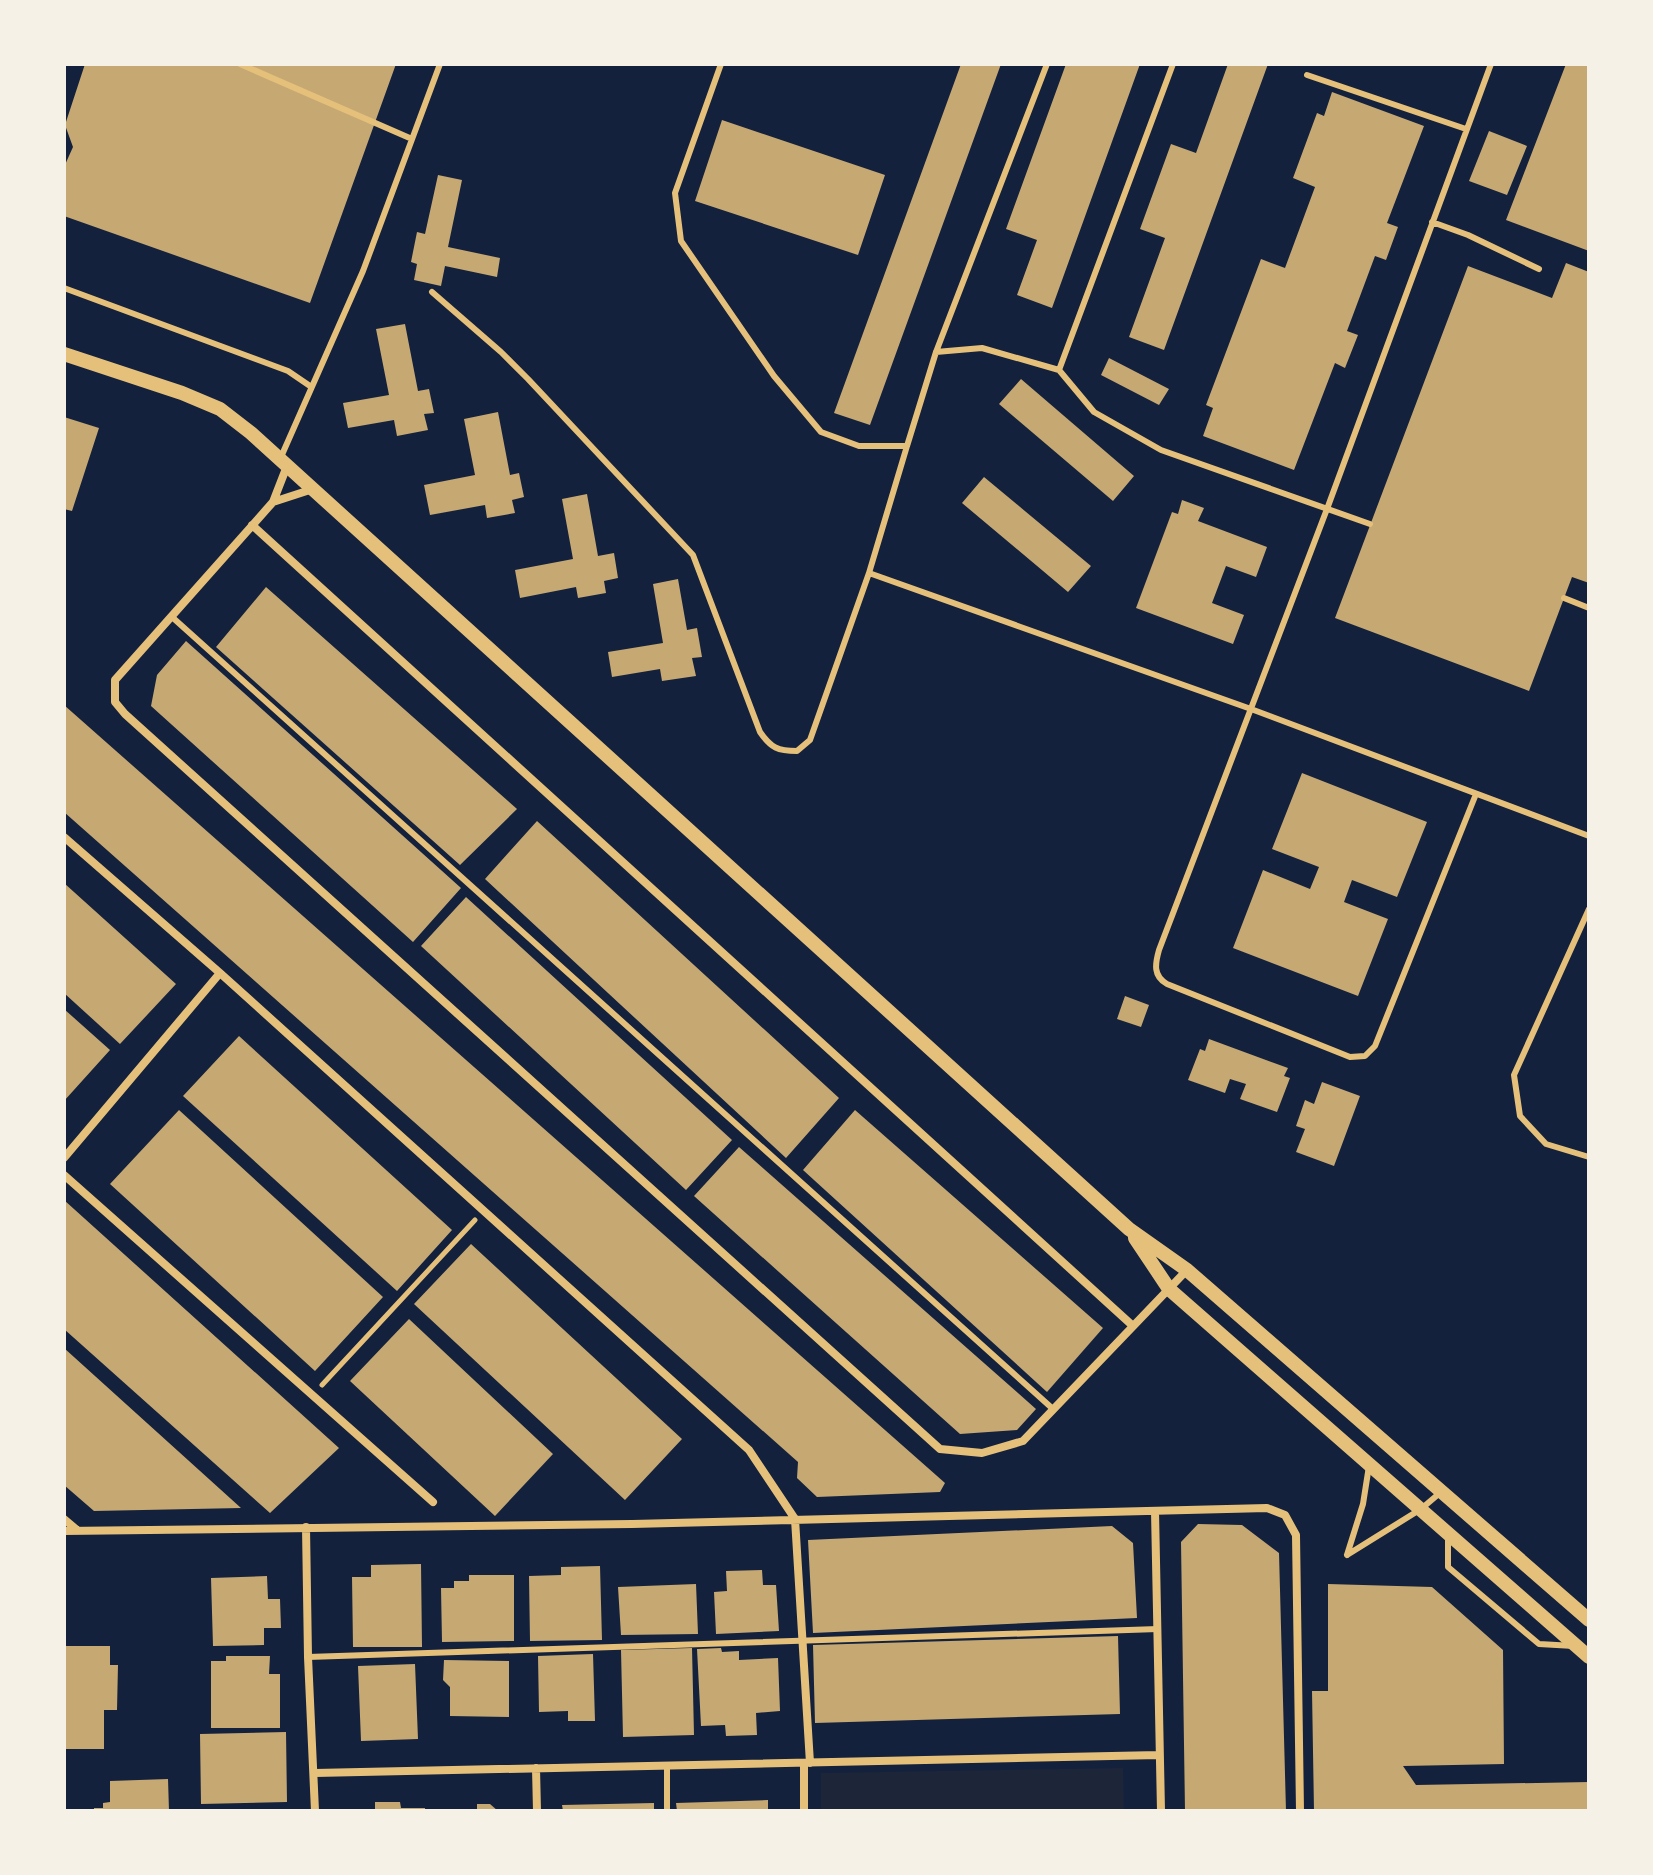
<svg xmlns="http://www.w3.org/2000/svg" width="1653" height="1875" font-family="Poppins,sans-serif">
	<rect width="100%" height="100%" fill="#14213d"/>
	<path fill="#1d2539" d="M1123,1768l1,43h-303v-38z"/>
	<path fill="#c6a872" d="M85,64h311l-86,239 -246,-87v-49l9,-20 -8,-22z
		M961,64h40l-131,361 -36,-12z
		M1066,64h74l-88,244 -35,-13 20,-55 -31,-11z
		M1228,64h40l-104,286 -35,-13 36,-99 -25,-9 31,-85 25,9z
		M1566,64h23v187l-83,-31z
		M1332,92l92,34 -37,97 11,4 -12,33 -11,-4 -28,75 11,4 -13,33 -10,-5 -41,107 -91,-34 10,-28 -7,-3 55,-146 24,9 30,-81 -22,-9 24,-65 7,3z
		M722,120l163,55 -27,80 -163,-54z
		M1489,131l38,15 -20,49 -38,-14z
		M438,175l24,5 -14,67 52,11 -3,19 -52,-11 -4,20 -27,-6 3,-16 -6,-2 6,-30 8,2z
		M1566,263l23,9v311l-17,-6 -43,114 -194,-73 133,-352 84,32z
		M405,324l13,67 11,-2 5,24 -10,1 4,16 -31,6 -3,-16 -46,8 -5,-25 46,-8 -13,-66z
		M1109,358l60,31 -10,16 -58,-30z
		M1021,379l113,97 -21,25 -114,-97z
		M498,412l12,63 9,-2 5,24 -12,3 3,13 -28,5 -2,-13 -55,10 -6,-30 51,-10 -11,-56z
		M64,417l35,11 -27,83 -8,-2z
		M984,477l107,89 -23,26 -106,-89z
		M587,494l11,62 16,-3 4,25 -14,3 2,12 -28,5 -2,-11 -56,11 -5,-28 58,-11 -11,-60z
		M1182,500l22,8 -6,13 69,26 -11,30 -30,-11 -14,37 32,12 -11,29 -97,-36 36,-96 6,2z
		M678,579l9,51 10,-2 5,29 -10,1 4,18 -34,5 -2,-12 -48,8 -4,-25 55,-9 -10,-59z
		M266,587l251,222 -57,56 -244,-218z
		M186,641l275,247 -48,54 -262,-236 6,-31z
		M64,705l881,778 -5,9 -123,5 -20,-19 1,-16 -734,-650z
		M1302,773l125,49 -30,75 -45,-17 -8,22 44,17 -30,77 -125,-48 30,-78 47,19 9,-22 -47,-18z
		M537,821l302,277 -53,60 -301,-279z
		M64,883l112,101 -56,60 -56,-51z
		M466,897l266,243 -46,50 -265,-244z
		M1125,996l24,9 -8,22 -24,-8z
		M64,1009l46,41 -46,51z
		M239,1036l213,194 -55,61 -214,-195z
		M1209,1039l79,29 -4,8 6,2 -13,34 -37,-13 6,-15 -16,-5 -5,14 -37,-13 12,-31 5,2z
		M1322,1082l38,14 -26,70 -38,-14 9,-23 -9,-3 9,-26 9,4z
		M179,1110l204,187 -68,74 -205,-187z
		M855,1110l248,218 -56,64 -244,-222z
		M739,1147l297,262 -19,21 -57,4 -266,-238z
		M64,1200l275,248 -69,65 -206,-184z
		M471,1244l211,195 -57,61 -211,-196z
		M409,1319l144,135 -58,62 -145,-135z
		M64,1348l177,160 -147,3 -30,-26z
		M1198,1524l44,1 37,28 7,258h-101l-4,-269z
		M1112,1526l21,17 4,75 -324,15 -5,-93z
		M421,1564l1,83h-69l-1,-70h19v-12z
		M600,1566l2,74 -72,1 -1,-65 32,-1v-8z
		M762,1570l1,15h13l3,46 -63,3 -2,-42 13,-1 -1,-20z
		M469,1575h45v66l-72,1 -1,-54h13v-7h15z
		M267,1576l1,23h12l1,29h-17v17l-51,1 -2,-68z
		M696,1584l2,50 -77,1 -3,-48z
		M1328,1584l104,3 71,63 1,114 -101,2 13,19 173,-3v29h-275l-2,-120h16z
		M1118,1636l2,78 -305,9 -2,-78z
		M64,1646h46v19h8l-1,45h-13v39h-40z
		M692,1648l2,87 -71,2 -2,-87z
		M721,1648l1,4 17,-1v9l39,-2 2,53 -24,2 1,22 -31,1 -1,-11 -24,1 -4,-77z
		M593,1654l2,67h-27v-10l-29,1 -1,-56z
		M226,1656h44l-1,18h11v54h-69v-67h15z
		M444,1660l65,1v56l-59,-1v-29l-7,-7z
		M415,1664l3,75 -57,2 -3,-75z
		M286,1732l1,70 -86,2 -1,-70z
		M168,1779l1,32h-75v-3h9v-5l7,-1v-21z
		M768,1800v11h-91l-1,-8z
		M375,1802h25l1,6h24v3h-50z
		M654,1803v8h-91l-1,-6z
		M477,1804h13l8,7h-21z"/>
	<g fill="none" stroke-linecap="round" stroke-linejoin="round">
		<path stroke="#e5c07b" stroke-width="5" d="M322,1385l153,-165"/>
		<path stroke="#e5c07b" stroke-width="6" d="M240,64l172,75
			M721,64l-46,129 6,48 93,135 47,56 38,14h48l-38,127 382,136 338,127
			M1307,75l159,54
			M1432,222l36,13 71,34
			M64,288l224,83 22,15
			M432,292l69,60 27,27 165,176 67,177c11,16 18,19 37,19l13,-11 59,-167
			M936,352l46,-4 77,22 35,42 67,38 209,74
			M1059,370l114,-306
			M907,446l29,-94 111,-288
			M281,457l82,-186 77,-207
			M1564,598l25,10
			M172,617l881,792
			M1476,794l-101,252 -10,10 -15,1 -183,-73c-14,-8 -12,-20 -8,-34l168,-441 164,-445
			M1589,909l-75,166 6,41 26,28 43,13
			M1448,1536v31l91,77 35,2
			M1347,1555l74,-46 20,-17
			M1347,1555l16,-51 6,-38
			M308,1657l850,-28
			M667,1766v45"/>
		<path stroke="#e5c07b" stroke-width="8" d="M287,466l-14,36 -158,178v22l10,12 815,735 42,4 41,-12 164,-171
			M273,502l40,-13
			M252,525l881,801
			M64,837l156,136 529,477 46,69 15,244
			M64,1158l156,-185
			M64,1175l369,327
			M1155,1511l6,300
			M64,1519l13,11
			M306,1527l2,130 7,154
			M64,1531l568,-7 635,-16 18,7 11,20 4,276
			M804,1763v48
			M536,1768l1,43
			M315,1773l844,-18"/>
		<path stroke="#e5c07b" stroke-width="14" d="M64,354l118,39 38,16 31,24 878,796 58,41 402,350
			M1135,1238l34,51 420,368"/>
	</g>
	<rect width="1653" height="1875" fill="none" stroke="#f6f1e7" stroke-width="132"/>
</svg>
